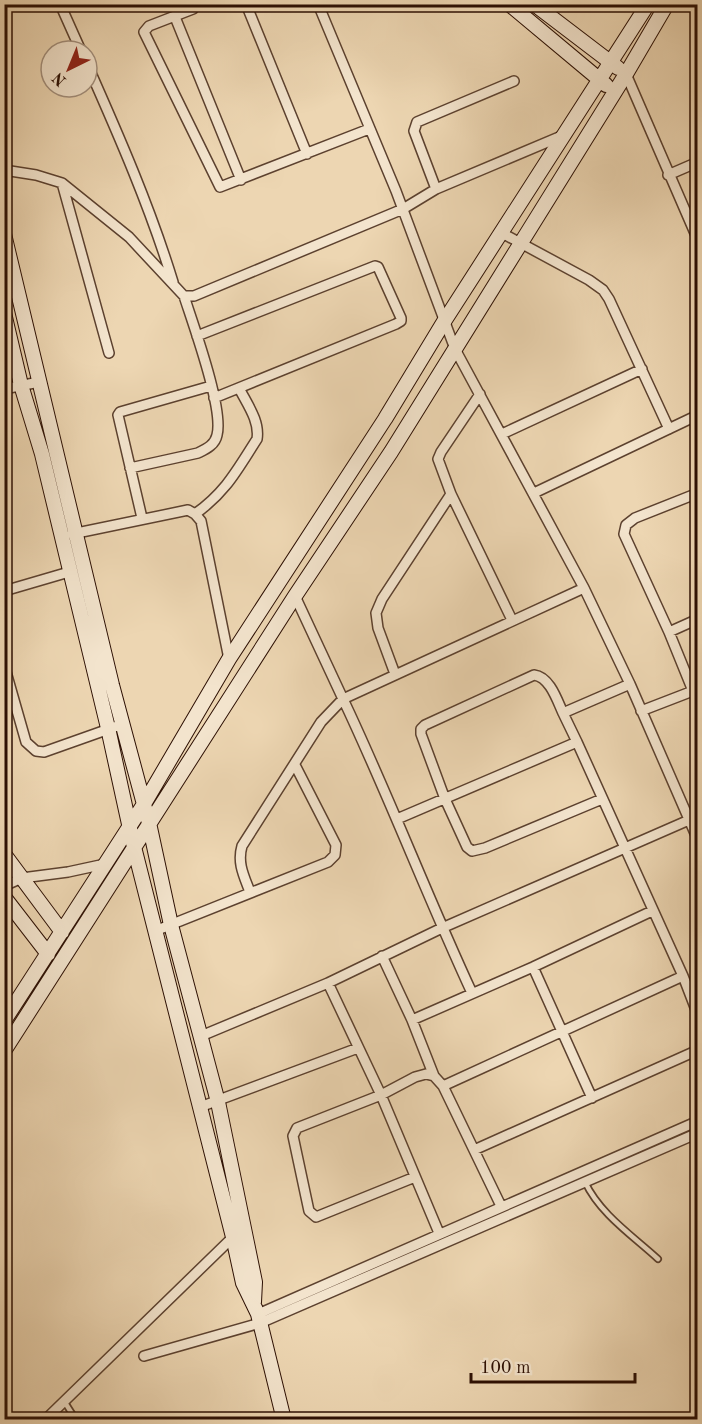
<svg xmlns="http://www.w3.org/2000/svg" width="702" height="1424" font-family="'Old Standard TT',serif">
	<rect width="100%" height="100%" fill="#edd6b2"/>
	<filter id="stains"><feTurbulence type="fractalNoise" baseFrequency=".00333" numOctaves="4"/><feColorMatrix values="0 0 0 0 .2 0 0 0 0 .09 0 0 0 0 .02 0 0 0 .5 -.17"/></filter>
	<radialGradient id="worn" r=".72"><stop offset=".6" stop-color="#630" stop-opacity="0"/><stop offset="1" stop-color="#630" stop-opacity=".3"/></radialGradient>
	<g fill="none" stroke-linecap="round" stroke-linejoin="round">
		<defs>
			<path id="lane" d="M585,1182c15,32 48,54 73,77
				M64,1401l12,19"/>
			<path id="street" d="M60,4l21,47
				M246,4l61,150
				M318,4l78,187 59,158 129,239 46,96 68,156
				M193,9l-44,17 -5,6 76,155 149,-58
				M175,17l66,163
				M87,64c32,72 63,143 86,218
				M626,74l72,166
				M4,170l32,5 26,8 67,54 55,59h10l209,-87 33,-20 128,-54
				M668,175l30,-13
				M62,183l47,170
				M436,189l-22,-58 3,-9 97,-41
				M502,233l87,47 14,10 6,9 60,130
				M197,336l178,-70 3,1 23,51v3l-5,3 -182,74
				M4,389l35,-7
				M480,394l-39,58 -3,7 13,35 61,126
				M502,434l140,-65
				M130,468l68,-15c8,-4 17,-8 19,-18 7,-26 -24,-111 -33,-139
				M534,493l164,-78
				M195,514c31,-22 42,-44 62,-75 3,-18 -10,-35 -18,-51
				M142,518l-24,-103 2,-3 91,-26
				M72,534l116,-24 7,4 6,7 28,138
				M4,591l65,-19
				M295,596l48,103 241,-111
				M669,632l29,-13
				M4,665l22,77 10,9 8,1 79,-28
				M395,674l-17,-46 -2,-15 6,-14 69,-105
				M693,691l-24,-59 -45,-98 2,-9 9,-7 63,-25
				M641,711l57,-22
				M563,713c-6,-13 -13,-36 -29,-38l-109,50 -4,4v5l24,65 22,48 5,4 13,-3 117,-49
				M577,742l106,234 15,39
				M397,819l180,-77 -14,-29 67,-29
				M4,886l18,-8 46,-6 37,-8
				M250,892c-6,-16 -13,-29 -8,-46l79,-124 22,-23c46,97 84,197 129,294
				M155,931l173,-69 7,-7 1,-10 -41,-80
				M382,956l30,64 22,56
				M533,967l59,131
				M328,983l53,112 58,138
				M412,1020l121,-53 119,-56
				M201,1036l127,-53 114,-55 247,-108
				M443,1086l58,120
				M200,1107l158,-59
				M474,1150l224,-100
				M415,1177l-99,40 -7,-6 -16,-75 4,-8 84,-33 34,-18 11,-3 8,2 9,10 240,-110
				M258,1314l440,-193
				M144,1356l116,-33 438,-190
				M45,1420l188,-183"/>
			<path id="secondary" d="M509,4l97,81
				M534,4l84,64
				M4,234l108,451 37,138 22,102 47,177 37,180 -1,20
				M4,313l17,72 21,69 66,274 26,119 99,390 10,46 15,31 26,106
				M4,854l58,78
				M4,897l44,57
				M4,1021l140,-217 85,-145 156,-240 60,-99 203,-316
				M4,1051l291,-455 96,-144 235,-378 41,-70"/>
		</defs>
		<use href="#lane" stroke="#5c412f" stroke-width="8"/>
		<use href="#street" stroke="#5c412f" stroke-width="12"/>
		<use href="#secondary" stroke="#2c0f03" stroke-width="16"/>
		<use href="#lane" stroke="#f3e4cd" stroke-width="4.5"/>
		<use href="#street" stroke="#f3e4cd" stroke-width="9"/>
		<use href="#secondary" stroke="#f3e4cd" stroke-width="14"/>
	</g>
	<rect width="702" height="1424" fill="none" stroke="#edd6b2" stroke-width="24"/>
	<rect x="6" y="6" width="690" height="1412" fill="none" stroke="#2c0f03" stroke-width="3"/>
	<rect x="12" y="12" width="678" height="1400" fill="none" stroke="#2c0f03" stroke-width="1.5"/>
	<g transform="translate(69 69) rotate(223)"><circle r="28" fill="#f3e4cd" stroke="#a38f7c" stroke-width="1.5"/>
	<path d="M0-4.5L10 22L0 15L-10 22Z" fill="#8f2418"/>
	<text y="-9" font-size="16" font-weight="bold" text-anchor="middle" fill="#2c0f03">N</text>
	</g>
	<path d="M471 1373v9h164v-9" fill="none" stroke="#2c0f03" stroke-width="3"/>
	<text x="480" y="1373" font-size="18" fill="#2c0f03" stroke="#f3e4cd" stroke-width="4.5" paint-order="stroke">100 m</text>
	<rect width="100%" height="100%" filter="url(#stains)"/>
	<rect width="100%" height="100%" fill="url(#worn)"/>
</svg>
